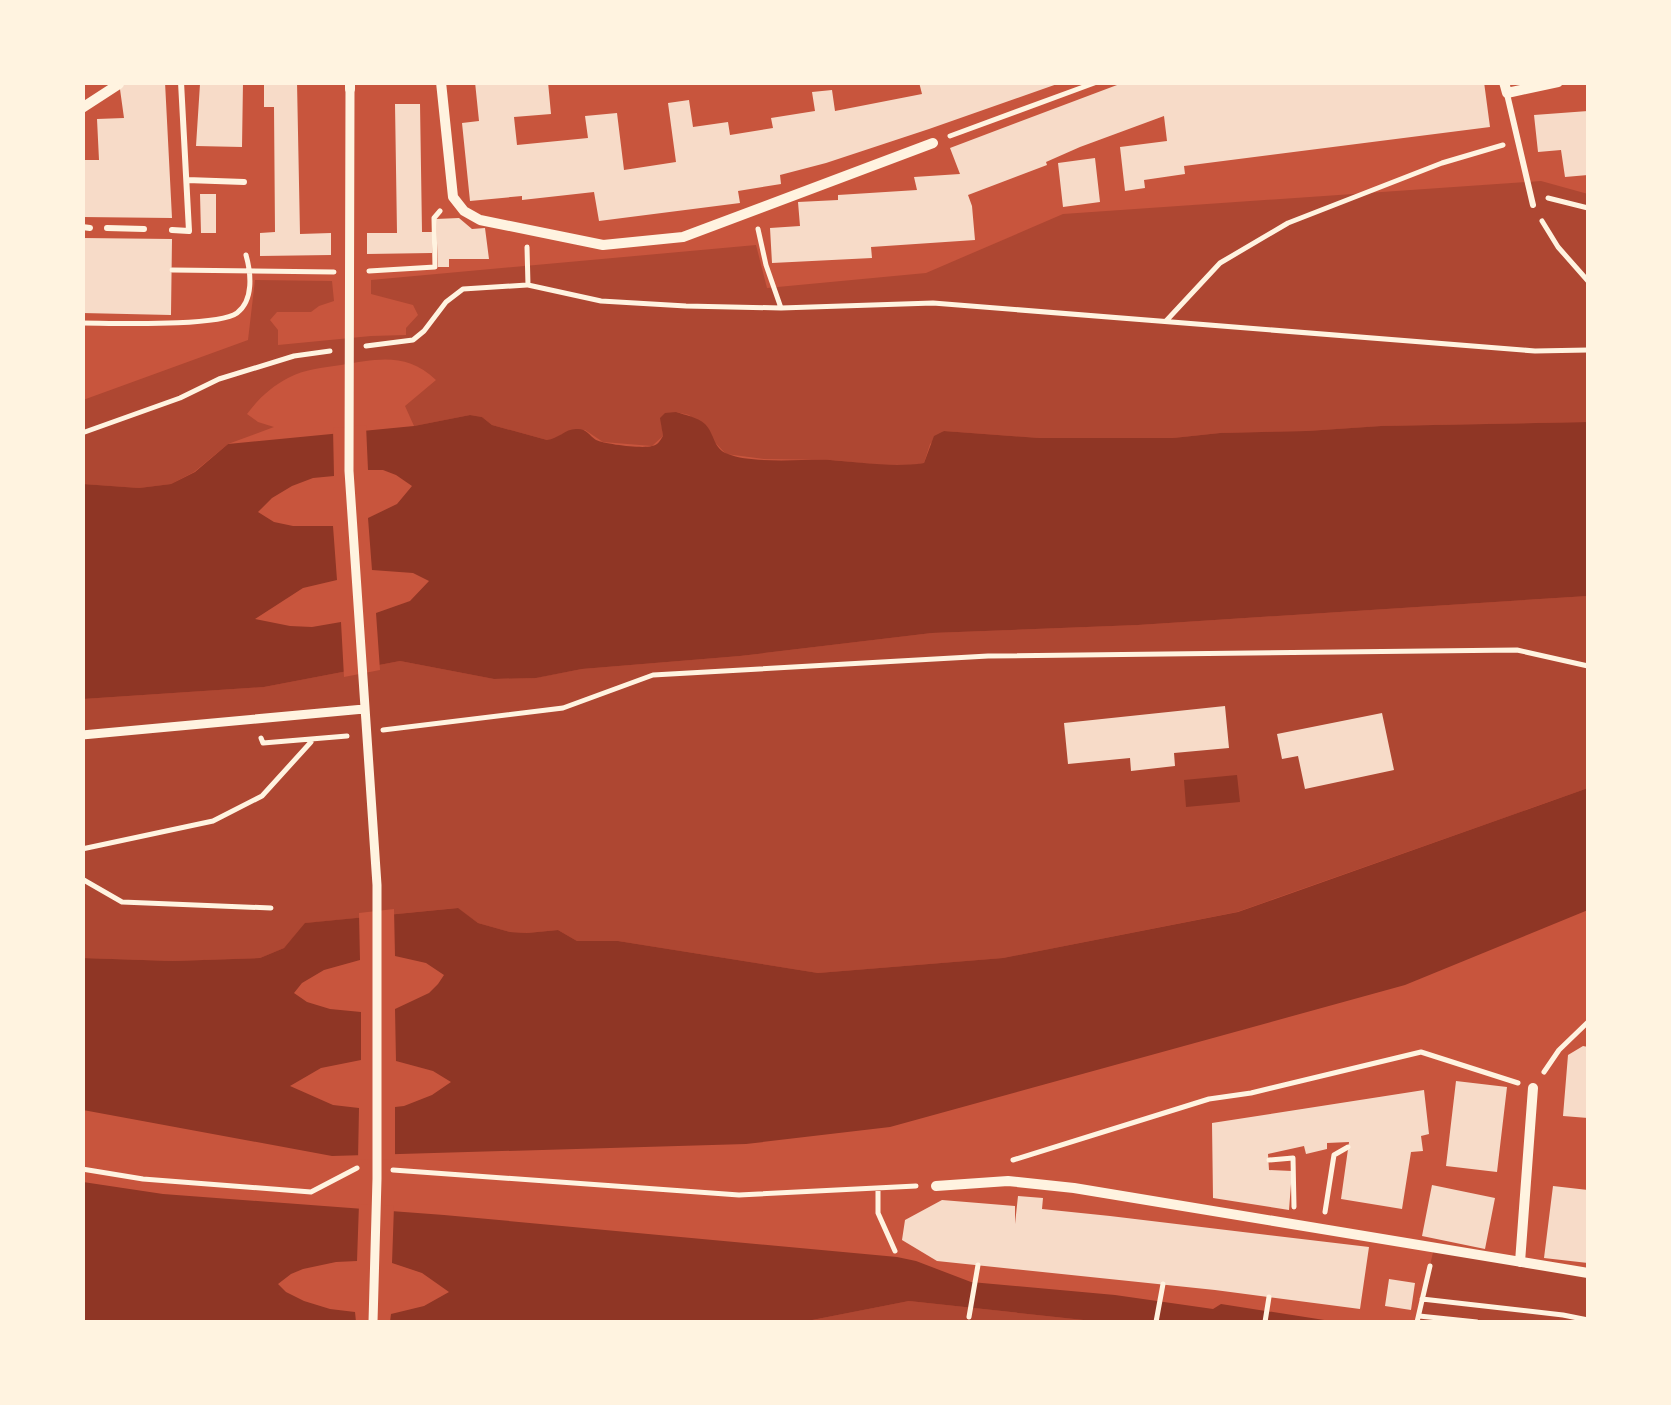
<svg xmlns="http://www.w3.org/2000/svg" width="1671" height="1405" font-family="Signika,sans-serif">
	<rect width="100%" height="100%" fill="#c8553d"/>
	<path fill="#ae4732" d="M1541,181l47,13v228l-207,4 -74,5 -87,2 -47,5h-134l-95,-7 -14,13 -6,19 -22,4 -70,-7 -68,-1 -38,-5 -37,-39 -13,-3 -15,9 2,15 -11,10 -49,-4 -18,-12 -23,4 -9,6h-6l-55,-15 -10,-8 -12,-2 -56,11 -9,-20 31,-26c-30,-28 -58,-21 -95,-15 -19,3 -36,4 -53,13 -17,9 -30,21 -41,36l11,8 16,5 -46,17 -34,28 -23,12 -32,4 -56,-4v-84l165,-60 7,-60 77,1 2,20 -15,5 -8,6h-34l-7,8 8,10v15l93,-9 35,-1v-7l12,-13 -5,-10 -42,-11v-14l385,-35 11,43 159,-15 137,-59z
		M1588,596v192l-351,124 -234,46 -185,15 -200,-32h-41l-19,-11 -31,3 -17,-1 -32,-9 -21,-15 -151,15 -22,25 -24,10 -87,3 -90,-3v-259l181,-12 136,-26 94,18 41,-1 47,-9 158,-13 192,-23 206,-8z
		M1434,1248l154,25v49h-171z
		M909,1301l193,21h-300z"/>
	<path fill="#8f3625" d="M676,412c9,3 21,5 29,12 10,10 8,25 23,30 24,10 75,5 102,6 32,2 62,8 94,3l10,-27 10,-5 95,7h134l47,-5 87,-2 74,-5 207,-4v174l-450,29 -206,8 -192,23 -158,13 -46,9 -42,1 -94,-18 -136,26 -181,12v-215l56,4 32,-4 24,-12 33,-28 186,-18 56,-11 12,2 10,8 55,15c11,-1 18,-11 29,-11 10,-1 13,6 20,11 8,4 46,9 56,6 6,-1 8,-5 11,-10l-3,-18 5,-5z
		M1237,775l3,27 -54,5 -2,-27z
		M1588,788v122l-183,75 -515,142 -144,17 -414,12 -249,-46 -1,-152 91,3 87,-3 24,-10 21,-25 153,-15 20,15 32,9 17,1 31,-3 19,11h41l200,32 185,-15 235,-46z
		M83,1182l80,12 281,21 453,42 19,4 55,21 144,13 98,14 8,-5 116,18h-235l-193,-21 -107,21h-719z"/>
	<path fill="#c8553d" d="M366,425l2,45h15l13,5 16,11 -15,18 -29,14 4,52 41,3 16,8 -19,20 -34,12 4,57 -36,7 -3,-55 -29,5 -22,-1 -35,-7 48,-31 34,-8 -4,-54h-40l-19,-4 -16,-10 14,-14 20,-12 21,-8 21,-2 -1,-48z
		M394,909l1,47 31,7 18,12 -6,9 -9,9 -34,16 1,52 37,10 18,11 -19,13 -28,11 -9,1v52l-37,1 1,-52 -26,-3 -43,-19 31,-18 40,-8v-48l-31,-3 -23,-7 -13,-9 8,-10 22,-13 36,-10 -1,-47z
		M359,1204l35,2 -2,57 30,10 27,19 -25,14 -33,8 -1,8h-34l-1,-10 -25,-3 -26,-8 -18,-9 -8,-8 13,-10 12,-5 33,-7 21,-1z"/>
	<path fill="#f7dbc8" d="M119,82h46l7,136 -90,-1v-57h17l-2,-41 27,-1z
		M203,82h40l-1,65 -46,-1 4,-62z
		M264,82h33l3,152 31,-1v22l-71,1v-23l15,-1 -1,-125h-10z
		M475,82h73l3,32 -37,3 3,28 71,-7 -3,-22 32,-3 7,57 52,-8 -8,-59 21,-3 4,27 35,-5 2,13 43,-7 -2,-10 44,-7 -3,-19 20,-2 3,21 87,-17 -3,-12 141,1 -131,46 -103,34 -46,12 1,9 -43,7 2,12 -141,18 -5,-29 -72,8v-4l-52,5 -8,-78 17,-2z
		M1125,82h359l6,45 -306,39 1,8 -41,6 1,8 -20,3 -5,-44 47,-6 -3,-25 -84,31 -34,15 1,3 -79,30 4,11 3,34 -104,7 1,11 -100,5 -2,-35 30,-2 -2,-24 40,-2v-5l79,-5 -3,-13 46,-3 -10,-26z
		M395,104h25l2,128h10v21l-65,1v-21h30z
		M1588,111v64l-23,2 -4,-27 -23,2 -4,-37z
		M1095,158l5,44 -37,5 -5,-44z
		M200,194h16v39h-15z
		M459,218l13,11 13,-1 4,31h-40v8h-11l-2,-48z
		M82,238l90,1 -1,76 -89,-2z
		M1225,706l4,42 -55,5 1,13 -44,5 -1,-13 -62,6 -4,-41z
		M1382,713l12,57 -89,19 -7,-33 -16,3 -5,-25z
		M1583,1046l5,1v71l-25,-2 5,-61z
		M1456,1081l51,6 -10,85 -51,-6z
		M1424,1090l5,44 -8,2 2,15 -12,1 -9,57 -61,-10 8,-57 -22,1v6l-21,5 -2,-8 -36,8 1,16 23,1 -3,39 -76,-12 -1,-75z
		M1432,1185l63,13 -10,51 -63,-13z
		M1553,1186l35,4v73l-44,-5z
		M1018,1196l25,2 -1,11 68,7 259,31 -9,62 -145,-19 -278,-29 -35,-21 3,-20 37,-20 73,6v18z
		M1389,1279l26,4 -4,27 -26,-4z"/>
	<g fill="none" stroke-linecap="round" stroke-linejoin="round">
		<path stroke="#fff3e0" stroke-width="5" d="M950,136l147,-54
			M1548,198l40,10
			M1542,221l16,26 30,34
			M758,229l8,36 15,43
			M527,247l1,38 73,16 85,5 95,2 152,-5 602,48 53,-1
			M172,270l162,2
			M369,271l66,-4 -1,-49 6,-7
			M1166,321l54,-58 68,-40 154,-60 61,-18
			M82,323c29,0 136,4 155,-10 17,-13 14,-40 9,-58
			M366,346l47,-6 11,-9 22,-29 17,-13 64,-4
			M82,433l98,-35 39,-19 75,-23 36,-5
			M383,730l180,-22 90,-33 335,-19 529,-6 71,16
			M261,738l2,5 84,-7
			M82,849l131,-28 49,-25 49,-54
			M82,879l40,23 149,6
			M1544,1072l15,-22 29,-28
			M1013,1160l196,-61 42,-6 170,-41 97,31
			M1269,1160l24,-2 1,49
			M82,1169l61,10 168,13 46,-24
			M393,1170l346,25 177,-9
			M878,1188v25l17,38
			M1325,1212l9,-57 14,-8
			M1422,1299l141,16 25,5
			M1419,1316l58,6
			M969,1317l9,-52
			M1156,1322l7,-38
			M1265,1322l4,-25
			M1417,1322l13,-56"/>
		<path stroke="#fff3e0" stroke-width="6" d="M1507,94l26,111
			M187,180l57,2
			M82,227l8,1
			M107,228l37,1
			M172,230l17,1 -8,-149"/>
		<path stroke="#fff3e0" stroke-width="9" d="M350,89l-1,382 28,414v294l-4,143
			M82,735l282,-26"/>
		<path stroke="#fff3e0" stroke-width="10" d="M350,82v7
			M441,82l12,115 11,14 16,9 123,25 80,-8 250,-94
			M1504,82l3,11 51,-11
			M82,108l37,-24
			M936,1186l72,-5 66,7 514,85
			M1520,1262l13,-174"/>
	</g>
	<rect width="1671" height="1405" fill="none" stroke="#fff3e0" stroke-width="170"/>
</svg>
